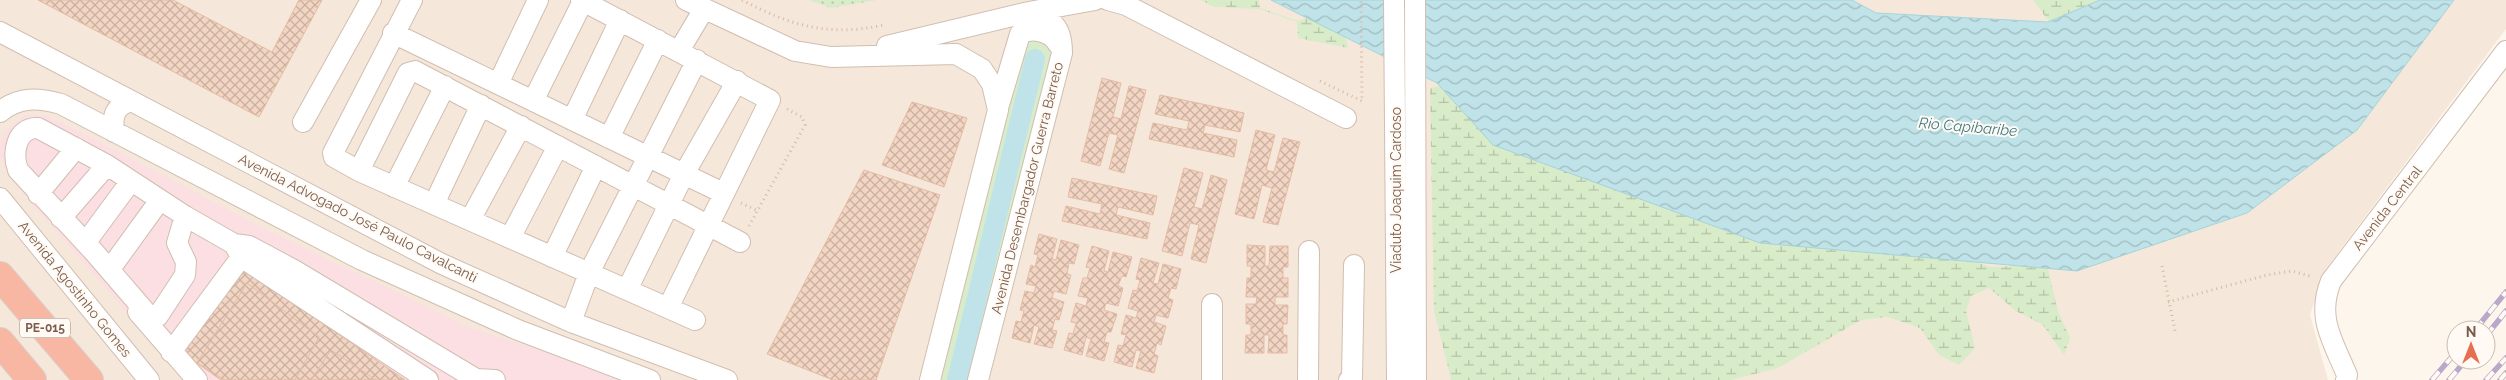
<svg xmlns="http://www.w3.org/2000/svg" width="2506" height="380" font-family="Raleway,sans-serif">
	<defs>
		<pattern id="grass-dots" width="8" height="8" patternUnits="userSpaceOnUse" patternTransform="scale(1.25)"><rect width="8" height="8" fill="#d8ecc9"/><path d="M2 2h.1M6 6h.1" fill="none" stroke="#b4c2a5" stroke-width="1.8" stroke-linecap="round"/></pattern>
		<pattern id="wetland-marsh" width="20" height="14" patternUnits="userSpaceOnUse" patternTransform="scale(1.25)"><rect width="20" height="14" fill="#d8ecc9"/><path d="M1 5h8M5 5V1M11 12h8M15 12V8" fill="none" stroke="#b4c2a5"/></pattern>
		<pattern id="water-waves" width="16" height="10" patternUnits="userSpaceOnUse" patternTransform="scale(1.25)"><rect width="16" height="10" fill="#bfe3e8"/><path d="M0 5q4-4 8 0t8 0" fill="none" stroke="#a0bbbe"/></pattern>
		<pattern id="building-cross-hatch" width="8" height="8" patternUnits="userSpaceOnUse" patternTransform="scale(1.25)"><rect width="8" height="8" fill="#f3d5c3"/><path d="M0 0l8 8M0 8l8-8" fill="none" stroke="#cab0a1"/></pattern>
	</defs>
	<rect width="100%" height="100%" fill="#fdf6ec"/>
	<path fill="#f5e8da" d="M0,0h1271l166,83 56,62 864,-15 97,-130h52v29l-181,241 -15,45 18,65h-2328z
		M1852,0h181l16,22 -173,-9z"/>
	<path fill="#fbdfe3" d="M25,115h19l23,10 196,103 208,100 160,52h-445l-160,-183 -20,-26 -6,-17v-11l5,-12z"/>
	<path fill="url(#grass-dots)" d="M809,0h68l-46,8z"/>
	<path fill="url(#wetland-marsh)" d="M1201,0h58l1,8 38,13 16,-5 31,16 3,16 -50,-10 -1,-16 -38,-13 -45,-2z
		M2033,0h67l-51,22z
		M1446,85l544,182 57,-2 11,46 12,27 -6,17 -21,-30 -27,-14 -27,-23 -18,8 -5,15 9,37 -16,17 -20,-10 -19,-27 -32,-11 -27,3 -83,48 -47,12h-280l-17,-69 -4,-223z"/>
	<path fill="#d8ecc9" d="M1035,39l11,6 9,9 -82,326h-37l90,-339z"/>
	<path fill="url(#water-waves)" stroke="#a5d3da" d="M1271,0h581l24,13 172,9 52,-22h354l-97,130 -110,83 -170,58 -317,-28 -267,-98 -56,-62z"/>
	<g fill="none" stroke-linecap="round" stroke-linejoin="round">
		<path stroke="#bfe3e8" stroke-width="20" d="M957,380l78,-321"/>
	</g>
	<path fill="url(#building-cross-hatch)" stroke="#e6bba3" d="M38,0h135l99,52 27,-52h23l-63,117z
		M1102,78l19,5 -8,34 8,2 8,-33 17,4 -22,83 -15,-4 9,-34 -9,-2 -9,33 -19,-5z
		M1160,95l84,18 -4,19 -35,-7 -2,8 34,7 -3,17 -85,-18 4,-16 34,7 2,-9 -34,-7z
		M912,102l55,16 -23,69 -62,-22z
		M1256,130l19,5 -9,35 8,2 9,-34 17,4 -22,83 -15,-3 9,-34 -10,-3 -8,34 -19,-5z
		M1184,168l19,5 -9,34 8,2 9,-34 16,5 -21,83 -15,-4 8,-34 -9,-2 -8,33 -20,-5z
		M864,170l76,25 -64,185h-43l-66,-26z
		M1072,178l85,18 -4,19 -35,-8 -2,8 34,8 -3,16 -85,-18 4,-15 34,8 2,-10 -34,-7z
		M1039,234l18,5 -5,20 4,1 5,-20 18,5 -5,19 -5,-1 -2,11 4,1 -5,19 -12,-3 -2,7 12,4 -5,18 -4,-1 -3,11 5,1 -5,17 -18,-4 5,-17 -5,-2 -4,18 -18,-5 4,-17 5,1 3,-11 -4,-1 5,-19 9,2 2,-7 -10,-2 5,-19 4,2 3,-12 -4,-1z
		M1247,245l18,1v20h4l1,-20h18v21h-5v11h5v19h-13v8h13l-1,19h-4v11h4v18h-19l1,-18h-5v18h-19l1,-18h5v-11h-5v-20h10l1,-7h-11l1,-19h4v-12h-4z
		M1092,246l17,5 -5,20 4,1 5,-20 19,5 -6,20 -4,-1 -4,10 5,2 -5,18 -12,-3 -2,7 13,4 -6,18h-4l-3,10 5,1 -5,18 -18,-5 5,-17 -5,-2 -4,18 -18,-5 5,-17 4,1 3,-11 -5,-1 5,-19 10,3 2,-8 -10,-2 5,-18h4l3,-10 -4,-1z
		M1141,258l18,5 -6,20 5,1 5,-20 18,5 -5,20 -5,-1 -3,10 5,2 -5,18 -12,-3 -2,7 12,4 -5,19 -4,-2 -3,11 4,2 -4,17 -18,-5 5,-17 -5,-1 -4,17 -18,-5 4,-17 5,1 3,-11 -5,-1 5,-19 10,3 2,-7 -10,-3 5,-18 4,1 3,-11 -4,-1z
		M240,266l165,114h-184l-37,-26z
		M247,283l72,54 -24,43h-70l-28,-17z
		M331,350l45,30h-65z"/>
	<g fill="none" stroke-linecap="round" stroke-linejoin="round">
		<defs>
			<path id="minor" d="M412,0l-79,153 1,4 25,14 336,149
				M581,0l189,100 -102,208
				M686,0l109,51 36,6 125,-3 26,15 10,15 6,26 -68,270
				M1108,0l18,5 220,113
				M1394,0l3,380
				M1415,0l1,380
				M0,32l442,232 129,58 156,58
				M393,33l330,160
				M887,46l142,-34 66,-12
				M679,51l25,-42
				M498,84l40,-84
				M533,101l50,-100
				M998,108l22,-74c12,-7 31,-3 38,10
				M0,112c19,-16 39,-14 61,-8l301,156 156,70 132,50
				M572,120l48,-100
				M303,122l68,-122
				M114,132c-2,-17 1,-26 17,-31
				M609,138l49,-98
				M359,171l49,-98 7,-2 325,171
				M394,187l51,-101
				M38,194l38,-46
				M0,198l149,182
				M434,204l47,-99
				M185,216l-8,27 9,19 -1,13 -27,41 -8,1 -56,-65 -76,-82c-6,-17 -2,-43 20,-42l69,37 78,51 49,28 15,2 45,24 182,109 19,1
				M61,218l46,-53
				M470,220l51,-94
				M510,238l48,-92
				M86,242l45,-61
				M234,244l7,13 187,123
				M552,257l44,-91
				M110,269l50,-69
				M627,290l57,-116 53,-93
				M1212,304v76
				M138,312l59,68
				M571,322l18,-49 108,-213
				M171,352l77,-104
				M978,380l84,-327c0,-27 -9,-33 -33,-41
				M1308,380l1,-129
				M1349,380l3,-2 2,-113
				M2346,380l1,-5c-14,-34 -31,-57 -16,-94l175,-230"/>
			<path id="highway" d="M0,276l89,104
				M0,342l32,38"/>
		</defs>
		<use href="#minor" stroke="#d1beb0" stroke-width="22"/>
		<use href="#highway" stroke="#dad1cd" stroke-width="30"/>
		<path stroke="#d9b8a5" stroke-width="3" stroke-dasharray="1 4" stroke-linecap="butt" d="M742,0c50,26 86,37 142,25
			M1320,81l42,20 -1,-101
			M741,203l17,8
			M749,226l56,-101 -3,-8 -15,-8
			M2162,266l13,65
			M2168,302l99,-27 25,-4 21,6"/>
		<use href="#minor" stroke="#fff" stroke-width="20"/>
		<use href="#highway" stroke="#f7b7a3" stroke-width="28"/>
		<defs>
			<path id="rail" d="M2475,330l31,-38
				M2486,336l20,-25
				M2432,380l24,-28
				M2449,380l17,-20
				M2486,380l20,-22
				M2500,380l6,-7"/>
		</defs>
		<use href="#rail" stroke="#b9a8c9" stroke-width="5.5"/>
		<use href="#rail" stroke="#fffaf3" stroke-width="4" stroke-dasharray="11" stroke-linecap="butt"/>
	</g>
	<g text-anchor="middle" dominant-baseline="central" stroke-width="4" stroke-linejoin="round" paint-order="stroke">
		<rect fill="#fffaf3" stroke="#a28b7f" stroke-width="1" x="20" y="318.5" width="50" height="19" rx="4"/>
		<g font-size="12" font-weight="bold" fill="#7a5c4d">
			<text x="45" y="328">PE-015</text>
		</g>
		<g font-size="14" fill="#7a5c4d" stroke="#fffaf3">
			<text transform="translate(1027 188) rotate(-76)">Avenida Desembargador Guerra Barreto</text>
			<text transform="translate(1396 190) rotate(-90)">Viaduto Joaquim Cardoso</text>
			<text transform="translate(2387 208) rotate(-52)">Avenida Central</text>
			<text transform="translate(358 218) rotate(27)">Avenida Advogado José Paulo Cavalcanti</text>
			<text transform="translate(75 289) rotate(51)">Avenida Agostinho Gomes</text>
		</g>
		<g font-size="15" font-style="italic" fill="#437c86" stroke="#fffaf3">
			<text transform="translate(1968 127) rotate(5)">Rio Capibaribe</text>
		</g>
	</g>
	<g transform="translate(2471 345)"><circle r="24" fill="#fffaf3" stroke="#cabbb1"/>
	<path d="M0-4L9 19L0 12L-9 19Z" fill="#e76f51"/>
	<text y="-8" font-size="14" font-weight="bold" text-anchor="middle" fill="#7a5c4d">N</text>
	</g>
</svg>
